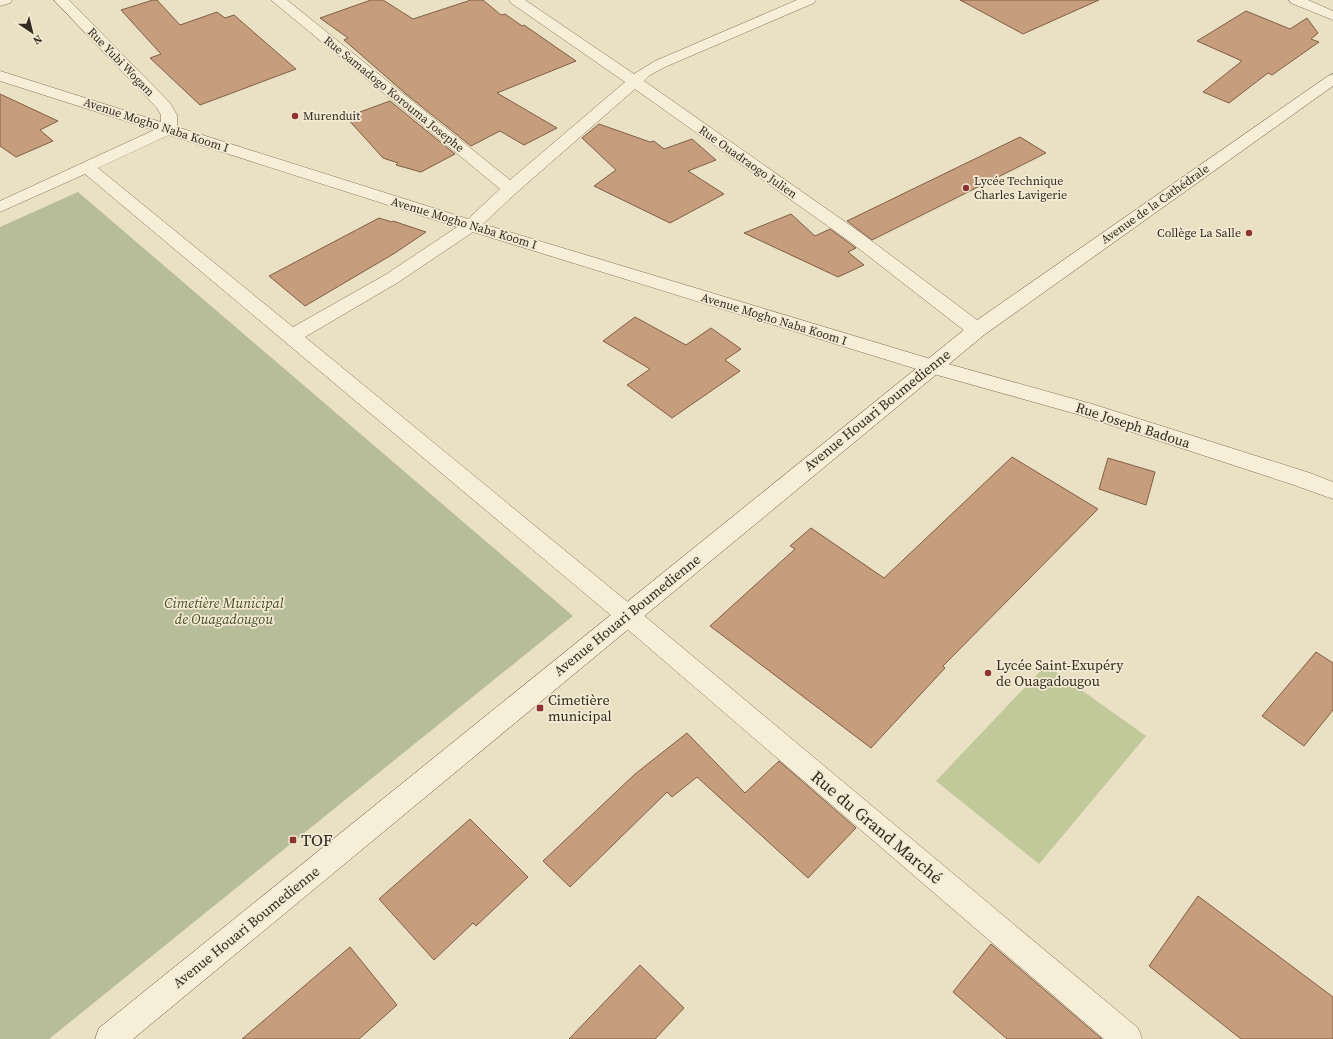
<svg xmlns="http://www.w3.org/2000/svg" width="1333" height="1039" font-family="'Source Serif 4',serif">
	<rect width="100%" height="100%" fill="#eae0c4"/>
	<path fill="#c1c899" d="M1046,665l100,71 -107,128 -103,-83z"/>
	<path fill="#b7bd98" d="M78,192l495,424 -524,423h-49v-812z"/>
	<path fill="#c69d7d" stroke="#815e44" d="M153,0h4l23,25 37,-13 8,6 9,-3 62,54 -96,36 -50,-47 11,-4 -40,-44z
		M371,0h12l30,19 58,-19h12l18,15 4,-1 17,12 2,-1 52,36 -79,32 60,35 -33,17 -24,-14 -29,15 -65,-52 -62,-54 4,-2 -28,-20z
		M960,0h139l-76,34z
		M1246,11l44,18 17,-11 11,15 -7,6 8,3 -47,33 -4,-2 -39,30 -26,-11 39,-31 -45,-20z
		M0,94l58,27 -18,9 13,11 -37,16 -16,-11z
		M390,101l65,53 -34,18 -25,-7 2,-2 -15,-5 -37,-41z
		M599,124l51,18 4,-1 10,8 28,-10 24,21 -28,11 36,23 -54,29 -76,-37 22,-16 -34,-32z
		M1020,137l26,16 -174,87 -25,-19z
		M791,214l24,22 15,-7 26,19 -8,4 16,13 -26,12 -94,-44z
		M379,218l13,4 1,-1 33,11 -31,21 -90,53 -36,-30z
		M635,317l51,28 25,-17 30,21 -16,11 15,11 -68,47 -45,-33 23,-16 -47,-28z
		M1012,457l86,52 -155,157 2,2 -74,80 -161,-122 85,-77 -5,-3 21,-18 73,50z
		M1108,458l47,14 -9,33 -47,-16z
		M1316,652l17,11v47l-29,36 -42,-30z
		M687,733l58,60 34,-32 77,67 -48,50 -111,-101 -25,20 -5,-5 -97,95 -27,-26 92,-87z
		M470,819l58,58 -52,49 -3,-3 -39,37 -55,-61z
		M1198,896l135,101v42h-92l-92,-73z
		M991,944l111,95h-95l-54,-47z
		M350,947l47,58 -38,34h-117z
		M640,965l44,43 -29,31h-86z"/>
	<g fill="none" stroke-linecap="round" stroke-linejoin="round">
		<defs>
			<path id="street" d="M0,0h12l-2,3 -10,3z
				M54,0h15l101,103 7,12v12l291,92 32,-30 -229,-189h16l223,180 115,-98 -114,-79 -2,-3h16l109,74 21,-13 142,-61h19l-2,3 -149,64 -15,8 -6,6 217,152 123,92 3,5 -3,5 -7,1 -7,-1 -121,-94 -214,-152 -119,104 -33,31 451,136 158,44 218,69 23,9v17l-39,-14 -214,-70 -157,-44 -450,-139 -76,51 -92,54 330,271 503,420 4,11h-38l-485,-417 -534,-448 -85,38v-11l154,-71 -154,-49v-10l161,51v-7l-4,-7zM169,135l288,92 -72,48 -92,52 -195,-159z
				M1289,0h19l25,11v9l-42,-17z"/>
			<path id="secondary" d="M1333,74v12l-349,249 -851,704h-38l4,-11 871,-703 358,-249z"/>
		</defs>
		<use href="#street" stroke="#84725c" stroke-width="1"/>
		<use href="#secondary" stroke="#65543f" stroke-width="1"/>
		<use href="#street" fill="#f6eed7" fill-rule="evenodd"/>
		<use href="#secondary" fill="#f6eed7" fill-rule="evenodd"/>
	</g>
	<g fill="#8e3331" stroke="#f2ead3" stroke-width="1.5">
		<circle cx="295" cy="116" r="4"/>
		<circle cx="966" cy="188" r="4"/>
		<circle cx="1249" cy="233" r="4"/>
		<circle cx="988" cy="673" r="4"/>
		<rect x="536" y="704" width="8" height="8" rx="2"/>
		<rect x="289" y="836" width="8" height="8" rx="2"/>
	</g>
	<g text-anchor="middle" dominant-baseline="central" stroke-width="3.5" stroke-linejoin="round" paint-order="stroke">
		<g font-size="12" fill="#352a1f" stroke="#f2ead3">
			<text transform="translate(121 62) rotate(46)">Rue Yubi Wogam</text>
			<text transform="translate(394 94) rotate(39)">Rue Samadogo Korouma Josephe</text>
			<text transform="translate(156 125) rotate(18)">Avenue Mogho Naba Koom I</text>
			<text transform="translate(748 162) rotate(35)">Rue Ouadraogo Julien</text>
			<text transform="translate(1155 204) rotate(-35)">Avenue de la Cathédrale</text>
			<text transform="translate(464 223) rotate(17)">Avenue Mogho Naba Koom I</text>
			<text transform="translate(774 319) rotate(17)">Avenue Mogho Naba Koom I</text>
		</g>
		<g font-size="12" fill="#352a1f" stroke="#f2ead3" text-anchor="start">
			<text x="303" y="116">Murenduit</text>
			<text x="974" y="181">Lycée Technique<tspan x="974" dy="14">Charles Lavigerie</tspan></text>
			<text x="1241" y="233" text-anchor="end">Collège La Salle</text>
		</g>
		<g font-size="14" fill="#352a1f" stroke="#f2ead3">
			<text transform="translate(877 410) rotate(-39)">Avenue Houari Boumedienne</text>
			<text transform="translate(1133 425) rotate(18)">Rue Joseph Badoua</text>
			<text transform="translate(627 615) rotate(-39)">Avenue Houari Boumedienne</text>
			<text transform="translate(246 927) rotate(-39)">Avenue Houari Boumedienne</text>
		</g>
		<g font-size="14" font-style="italic" fill="#445027" stroke="#f2ead3">
			<text x="224" y="603">Cimetière Municipal<tspan x="224" dy="16">de Ouagadougou</tspan></text>
		</g>
		<g font-size="14" fill="#352a1f" stroke="#f2ead3" text-anchor="start">
			<text x="996" y="665">Lycée Saint-Exupéry<tspan x="996" dy="16">de Ouagadougou</tspan></text>
			<text x="548" y="700">Cimetière<tspan x="548" dy="16">municipal</tspan></text>
		</g>
		<g font-size="17" fill="#352a1f" stroke="#f2ead3">
			<text transform="translate(877 827) rotate(40)">Rue du Grand Marché</text>
		</g>
		<g font-size="17" fill="#352a1f" stroke="#f2ead3" text-anchor="start">
			<text x="301" y="840">TOF</text>
		</g>
	</g>
	<g transform="translate(32 32) rotate(145)" stroke="#f2ead3" stroke-width="3" paint-order="stroke">
	<path d="M0-3L7 15L0 10L-7 15Z" fill="#352a1f"/>
	<text y="-6" font-size="11" font-weight="bold" text-anchor="middle" fill="#352a1f">N</text>
	</g>
</svg>
